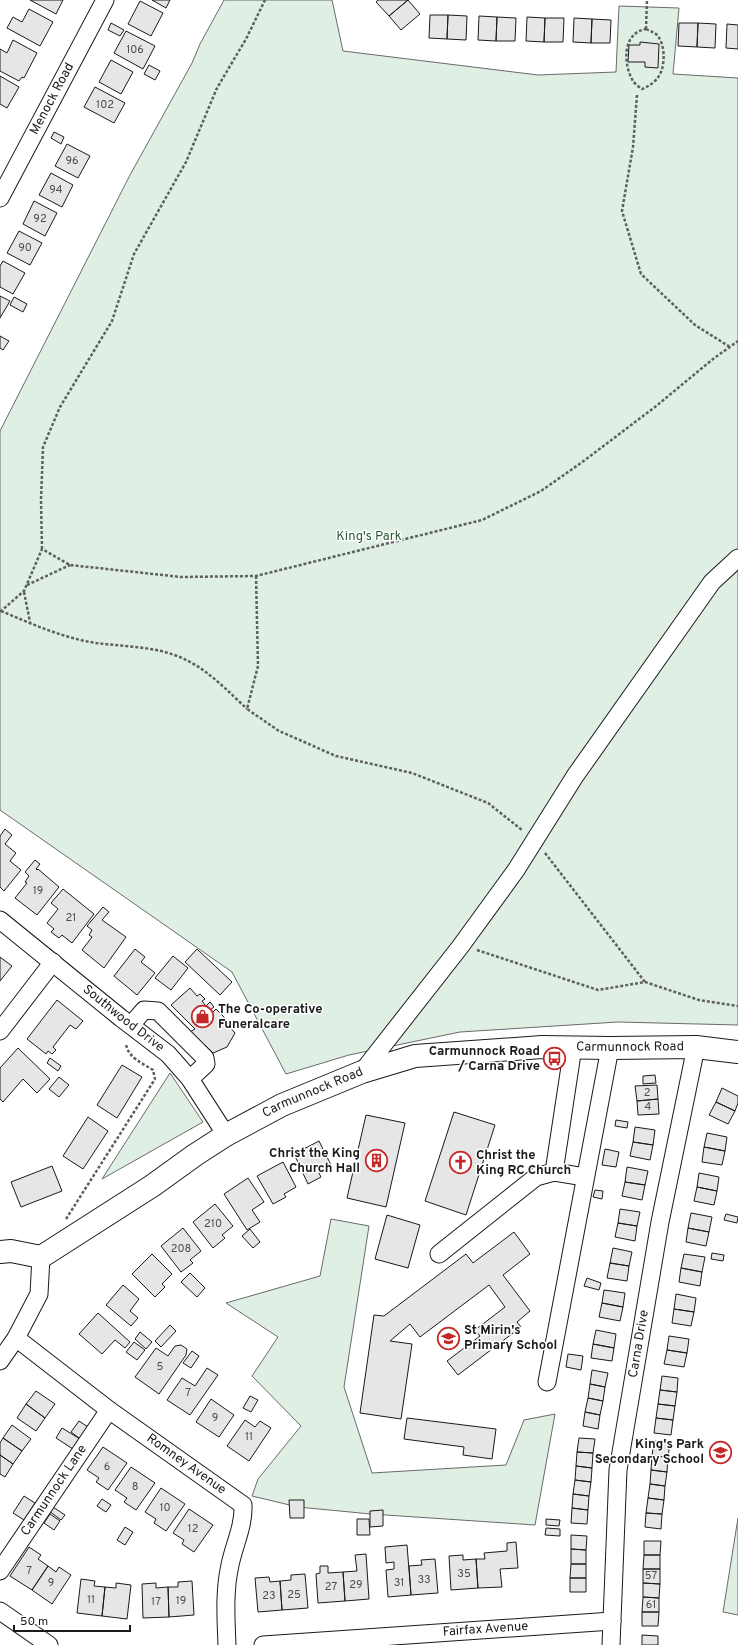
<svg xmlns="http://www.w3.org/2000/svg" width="738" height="1645" font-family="Overpass,sans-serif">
	<rect width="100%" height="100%" fill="#fff"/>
	<path fill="#e0efe3" stroke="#6a6a6a" d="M224,0h108l11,51 195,24 78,-3 3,-66 60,2 -6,66 65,4v947l-120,-3 -158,10 -111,23 -63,19 -54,-102 -232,-162v-379l130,-256 62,-112 8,-19z
		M170,1073l33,49 -101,57z
		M331,1219l38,7 -25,161 28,86 134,-8 18,-45 31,-6 -20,111 -164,-11 -73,-7 -46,-11 6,-17 43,-53 -49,-50 26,-39 -52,-34 94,-27z
		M738,1518v97l-15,-3z"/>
	<path fill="#e6e6e6" stroke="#1a1a1a" d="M30,0h33l-7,14z
		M152,0h18l-4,8z
		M378,0h30l-19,16 -13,-14z
		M408,0l12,14 -19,16 -12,-14z
		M140,1l23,12 -12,23 -23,-12z
		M29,9l24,13 -13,24 -33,-18 6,-11 9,5z
		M430,15h18l-1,24 -18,-1z
		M448,15l19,1 -1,24 -19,-1z
		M479,16l18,1 -1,24 -18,-1z
		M497,17l19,1 -1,23h-19z
		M527,17l18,1 -1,24 -18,-1z
		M545,18h19l-1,24h-19z
		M574,18l18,1 -1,24 -18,-1z
		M592,19l19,1 -1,23h-19z
		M111,23l13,7 -4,6 -12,-6z
		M679,23h19l-1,24 -19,-1z
		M698,23l18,1 -1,24 -18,-1z
		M727,24l11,1v24l-12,-1z
		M126,31l29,15 -12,23 -29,-16z
		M13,40l24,13 -13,25 -2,-1 -3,4 -19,-10v-22l7,4z
		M640,42l19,2 -1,24 -13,-1v-5h-17l1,-17h11z
		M111,60l22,12 -12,22 -22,-12z
		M149,65l11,6 -5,9 -11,-6z
		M0,76l19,11 -12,21 -7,-4z
		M95,87l30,16 -11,20 -30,-16z
		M54,132l10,5 -3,7 -10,-6z
		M67,144l23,12 -12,22 -23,-12z
		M51,173l22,12 -11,22 -23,-12z
		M34,201l23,12 -12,23 -22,-12z
		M19,231l23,12 -12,22 -23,-12z
		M3,261l22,12 -12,21 -13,-7v-21z
		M0,296l10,5 -10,17z
		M14,297l13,7 -4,8 -13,-7z
		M0,336l9,5 -6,9 -3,-2z
		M5,829l7,6 -7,9 11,9 -6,8 11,9 -17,21 -4,-4v-51z
		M35,860l5,4 -4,5 1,1 1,-1 21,18 -22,28 -22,-17 12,-15 -2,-1 4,-6 -4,-4z
		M63,889l31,25 -22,29 -10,-8 -3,3 -8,-6 3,-3 -7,-6 11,-14 -7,-6z
		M103,907l6,5 -7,8 24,17 -22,31 -22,-18 10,-13 -3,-2 3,-5 -5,-4z
		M135,949l10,8 -4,5 14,11 -18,22 -23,-19z
		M197,949l35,33 -12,13 -35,-33z
		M173,956l15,12 -17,22 -16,-12z
		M0,957l12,9 -12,15z
		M190,988l7,8 3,-2 5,5 -3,2 4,5 4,-4 4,5 -4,3 3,2 3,-3 12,12 -2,2 9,10 -8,14 -14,6 -8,-8 -1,2 -14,-15 5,-3 -24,-24z
		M57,1000l26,21 -7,8 -6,-4 -17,22 3,3 -4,4 -4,-3 -2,3 -19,-15z
		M18,1048l32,31 -13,14 -14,-14 -20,23 -3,-3v-31z
		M50,1058l11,8 -3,5 -11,-8z
		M122,1065l20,12 -25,41 -20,-13z
		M655,1075l1,8 -13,1v-8z
		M59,1077l10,8 -10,12 -10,-8z
		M657,1085l1,14 -21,2 -2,-15z
		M722,1088l16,8v7l-3,8 -19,-9z
		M658,1099l1,15 -21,1 -1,-14z
		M716,1102l19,9 -7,13 -19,-9z
		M454,1112l41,13 -29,90 -41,-14z
		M366,1115l39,8 -19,84 -39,-9z
		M88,1117l20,14 -25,38 -20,-13z
		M616,1120l12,2 -1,6 -12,-2z
		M635,1127l20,3 -2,15 -20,-3z
		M707,1133l20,4 -2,14 -21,-4z
		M319,1141l13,26 -13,6 2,4 -13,7 -14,-30z
		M633,1142l20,3 -3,15 -20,-4z
		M704,1147l21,4 -3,14 -20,-3z
		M605,1149l14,3 -3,15 -14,-2z
		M283,1162l13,25 -12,7 2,3 -13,7 -16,-28z
		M52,1166l10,25 -41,16 -10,-25z
		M627,1167l21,4 -3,14 -20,-3z
		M699,1173l20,4 -2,14 -20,-4z
		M248,1178l16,24 -12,8 8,12 -13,8 -23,-36z
		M625,1182l20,3 -3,15 -20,-4z
		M697,1187l20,4 -3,14 -20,-4z
		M595,1190l8,1 -1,8 -9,-2z
		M215,1204l18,22 -11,9 3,3 -12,10 -20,-26z
		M620,1209l20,3 -3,14 -19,-3z
		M691,1213l21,4 -3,15 -21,-4z
		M726,1214l12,3 -1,6 -13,-3z
		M387,1215l33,10 -12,43 -33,-9z
		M618,1223l19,3 -2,15 -20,-4z
		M183,1228l18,23 -11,9 3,3 -12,9 -20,-26z
		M688,1228l21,4 -3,14 -20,-4z
		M250,1229l10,13 -7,6 -11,-12z
		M514,1232l16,22 -27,21 27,36 -13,11 4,5 -63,48 -11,-14 33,-25 -5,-6 30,-23 -16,-22 -69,52 -10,-13 -20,17 22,3 -11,75 -41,-6 14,-98 10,1 82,-62 7,9z
		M613,1248l19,4 -3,14 -19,-3z
		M712,1253l12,2 -1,6 -12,-2z
		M152,1254l20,20 -10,10 3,3 -10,10 -23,-23z
		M684,1254l21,3 -3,15 -21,-4z
		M610,1263l19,3 -2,15 -20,-3z
		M681,1268l21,4 -2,14 -21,-4z
		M190,1273l15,15 -8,9 -16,-15z
		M587,1278l14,5 -2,7 -15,-4z
		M123,1285l16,14 -9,12 8,7 -7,8 -25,-21z
		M604,1290l21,3 -2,14 -21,-4z
		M676,1294l20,4 -2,14 -20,-3z
		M602,1303l21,4 -3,14 -21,-4z
		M674,1309l20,3 -3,14 -19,-3z
		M98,1313l32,29 -5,6 -10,-8 -13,14 -23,-20z
		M170,1325l6,6 -15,16 -6,-6z
		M596,1330l20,4 -2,14 -21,-4z
		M140,1332l12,10 -6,7 -11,-10z
		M669,1336l20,3 -2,14 -20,-3z
		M134,1342l11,8 -8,10 -11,-8z
		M593,1344l21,4 -2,13 -21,-3z
		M181,1345l6,4 -1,6 -27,39 -24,-17 21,-29 12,8 7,-10z
		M667,1350l20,3 -3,14 -20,-3z
		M192,1351l7,5 -8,12 -8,-5z
		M568,1354l15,2 -2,14 -15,-3z
		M207,1368l11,7 -28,40 -23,-15 15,-22 13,8z
		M592,1370l16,3 -3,14 -15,-3z
		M662,1376l16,2 -1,14 -17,-2z
		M590,1384l15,3 -2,14 -15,-3z
		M660,1390l17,2 -2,14 -17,-2z
		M36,1391l19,13 -10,14 -19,-14z
		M250,1396l8,4 -7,12 -8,-4z
		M588,1398l15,3 -3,14 -15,-3z
		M211,1399l23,16 -15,22 -23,-15z
		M26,1404l19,14 -9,13 -19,-13z
		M658,1404l17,2 -2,14 -17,-2z
		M585,1412l15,3 -2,14 -15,-3z
		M407,1418l89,11 -4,30 -29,-4 1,-8 -60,-8z
		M656,1418l17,2 -2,15 -17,-2z
		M245,1420l10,7 5,-6 11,7 -22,33 -22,-15z
		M79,1421l12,8 -8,12 -12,-9z
		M12,1425l19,14 -9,12 -19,-13z
		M62,1428l18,11 -7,10 -17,-11z
		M3,1438l19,13 -9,13 -13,-9v-12z
		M579,1438l16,1 -2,14 -16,-1z
		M654,1441l16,2 -2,14 -16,-1z
		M103,1447l24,16 -19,27 -12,-8 3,-4 -12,-8z
		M577,1452l16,1 -1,15 -16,-2z
		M0,1455l13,9 -8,13 -5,-3z
		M652,1456l16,1 -1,15 -16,-2z
		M576,1466l16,2 -1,14 -16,-2z
		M131,1467l24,16 -19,27 -12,-8 3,-4 -12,-8z
		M651,1470l16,2 -2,14 -15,-2z
		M575,1480l16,2 -2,14 -16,-2z
		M650,1484l15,2 -1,14 -16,-2z
		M161,1488l24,16 -19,27 -12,-8 2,-4 -11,-7z
		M573,1494l16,2 -1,14 -16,-2z
		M24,1496l11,7 -11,17 -11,-7z
		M648,1498l16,2 -2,14 -16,-1z
		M102,1499l9,6 -5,7 -9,-6z
		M289,1500h15v18h-14z
		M53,1507l12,8 -4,5 -12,-9z
		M572,1508l16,2 -1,14 -16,-1z
		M189,1509l24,16 -19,27 -12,-8 2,-4 -11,-7z
		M383,1510v16l-13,1v-16z
		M646,1513l16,1 -1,15 -16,-2z
		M50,1514l10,7 -6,9 -10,-7z
		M357,1519h12l1,16h-13z
		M546,1519l14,1 -1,6 -13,-1z
		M125,1527l8,5 -8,13 -8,-5z
		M546,1528l14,1v7l-15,-1z
		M571,1535l16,1 -1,14 -15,-1z
		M644,1541h17l-1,14h-16z
		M516,1542l2,26 -18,1 2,18 -24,1 -2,-29h9l-1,-6 23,-2v-8z
		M407,1545l4,50 -23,2 -2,-27 8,-1v-7l-8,1 -1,-16z
		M29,1547l12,8 -3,4 10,7 -16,24 -22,-14z
		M571,1549l15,1v14h-15z
		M366,1554l3,45 -24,2 -2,-29 14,-1 -2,-16z
		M463,1555v5l13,-1 2,29 -27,2 -2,-34z
		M644,1555h16v14h-17z
		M435,1559l3,34 -27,2 -2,-29 13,-1 -1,-5z
		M571,1564h15v14h-16z
		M48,1566l8,6 3,-5 12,8 -19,29 -20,-14z
		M320,1566h8v7l15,-1 2,29 -27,2 -2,-29 4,-1z
		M643,1569h17v15l-17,-1z
		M305,1574l3,34 -26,2 -2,-29 11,-1v-5z
		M269,1577l1,5 10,-1 2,29 -24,2 -3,-34z
		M570,1578h16v14h-16z
		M81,1579l14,2 -1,5 11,1 -3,29 -25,-3z
		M192,1581l2,34 -25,2 -1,-30h10v-5z
		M116,1583l15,2 -4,34 -25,-3 3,-29 11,1z
		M156,1583v5l12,-1 1,30 -26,1 -1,-34z
		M643,1583l17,1 -1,14 -16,-1z
		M643,1597l16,1v14h-17z
		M642,1612h17l-1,14h-16z
		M642,1635l16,1v9h-16z"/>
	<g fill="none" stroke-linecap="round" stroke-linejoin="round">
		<defs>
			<g id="minor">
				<path id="s1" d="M0,198l105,-198"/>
				<path id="s2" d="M0,920l121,98 47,36 22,25 36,56"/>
				<path d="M131,1025l13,-15 14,1 47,47 1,6 -16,15"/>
				<path d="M0,1031l53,-69"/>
				<path d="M362,1072l98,-125 56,-77 59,-94 137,-194 26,-24"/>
				<path d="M554,1172l19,-125"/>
				<path d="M439,1254l97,-77 18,-5 31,5"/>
				<path id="s3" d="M16,1338l93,72 134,95c1,21 -9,40 -13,60 -6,27 -4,53 -3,80"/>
				<path d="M0,1361l16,-23 23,-44 2,-37"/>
				<path d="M547,1382l63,-334"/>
				<path id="s4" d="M0,1571l109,-161"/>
				<path d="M0,1611l49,34"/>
				<path id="s5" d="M263,1645l349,-24"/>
				<path id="s6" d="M611,1645l7,-175 42,-248 36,-175"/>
			</g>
			<g id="major">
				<path id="s7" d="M0,1252l11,-1 30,6 111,-71 43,-31 31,-20 56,-30 80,-33 53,-16 127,-9 68,1 86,-1 42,5"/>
			</g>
		</defs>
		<use href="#minor" stroke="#1a1a1a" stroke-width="19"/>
		<use href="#major" stroke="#1a1a1a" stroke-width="24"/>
		<path stroke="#5f5f5f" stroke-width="2.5" stroke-dasharray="3 2" stroke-linecap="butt" d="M646,29c4,2 8,3 11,6 8,9 8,27 4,37 -3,8 -11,14 -19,17 -3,-2 -7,-5 -9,-8 -10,-17 -11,-48 13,-52z
			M646,29l1,-29
			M637,95l-4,52 -11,64 19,63 54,51 35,22
			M42,549l-1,-49 2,-53 17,-40 52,-86 22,-67 52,-92 31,-74 29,-49 19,-39
			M256,576l2,90 -11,43 32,22 57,25 76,17 76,30 34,27
			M27,585l43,-20
			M24,592l6,30
			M0,611h1l23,-20 18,-42 28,16 111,12 75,-1 226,-56 59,-29 40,-28 74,-56 58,-48 25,-18
			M1,611c31,13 62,27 95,32 30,4 63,3 90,17 22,10 44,33 61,49
			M545,853l100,129
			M477,950l121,40 47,-8 54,18 39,6
			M66,1219l89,-140 -2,-9c-11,-7 -26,-13 -27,-27"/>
		<use href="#minor" stroke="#fff" stroke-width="17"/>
		<use href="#major" stroke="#fff" stroke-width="22"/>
	</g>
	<defs>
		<symbol id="shop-ring" viewBox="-11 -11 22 22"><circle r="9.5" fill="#fff" stroke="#c62828" stroke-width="1.5"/><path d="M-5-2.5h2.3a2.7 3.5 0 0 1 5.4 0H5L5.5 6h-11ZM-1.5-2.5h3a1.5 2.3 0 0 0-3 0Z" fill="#c62828"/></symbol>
		<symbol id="bus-ring" viewBox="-11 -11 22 22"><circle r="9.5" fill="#fff" stroke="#c62828" stroke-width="1.5"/><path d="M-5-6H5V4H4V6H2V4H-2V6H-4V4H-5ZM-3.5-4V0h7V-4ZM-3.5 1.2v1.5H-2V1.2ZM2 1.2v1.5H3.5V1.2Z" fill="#c62828"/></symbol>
		<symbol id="building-ring" viewBox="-11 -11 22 22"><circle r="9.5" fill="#fff" stroke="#c62828" stroke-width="1.5"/><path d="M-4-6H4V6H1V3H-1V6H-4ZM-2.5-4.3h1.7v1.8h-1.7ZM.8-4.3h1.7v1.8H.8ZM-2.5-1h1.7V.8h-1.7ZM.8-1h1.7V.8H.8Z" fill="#c62828"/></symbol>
		<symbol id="church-ring" viewBox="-11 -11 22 22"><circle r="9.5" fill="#fff" stroke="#c62828" stroke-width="1.5"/><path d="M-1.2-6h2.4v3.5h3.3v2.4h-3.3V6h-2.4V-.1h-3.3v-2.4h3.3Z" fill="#c62828"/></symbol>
		<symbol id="school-ring" viewBox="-11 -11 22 22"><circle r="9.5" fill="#fff" stroke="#c62828" stroke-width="1.5"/><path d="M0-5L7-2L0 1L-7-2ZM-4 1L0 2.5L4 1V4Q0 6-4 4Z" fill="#c62828"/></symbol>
	</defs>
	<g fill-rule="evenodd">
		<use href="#shop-ring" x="190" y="1004" width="25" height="25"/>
		<use href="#bus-ring" x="542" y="1046" width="25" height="25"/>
		<use href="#building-ring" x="364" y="1148" width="25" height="25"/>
		<use href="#church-ring" x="448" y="1150" width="25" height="25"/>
		<use href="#school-ring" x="436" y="1326" width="25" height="25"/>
		<use href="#school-ring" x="708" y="1440" width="25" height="25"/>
	</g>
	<g text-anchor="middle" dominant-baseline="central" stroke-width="3" stroke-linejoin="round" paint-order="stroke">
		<g font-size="11" fill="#4d4d4d">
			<text x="135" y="50">106</text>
			<text x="105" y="105">102</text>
			<text x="72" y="161">96</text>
			<text x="56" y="190">94</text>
			<text x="40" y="219">92</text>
			<text x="25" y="248">90</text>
			<text x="38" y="891">19</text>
			<text x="71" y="918">21</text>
			<text x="647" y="1093">2</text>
			<text x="648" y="1107">4</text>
			<text x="213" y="1224">210</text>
			<text x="181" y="1249">208</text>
			<text x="160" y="1367">5</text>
			<text x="188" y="1393">7</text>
			<text x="215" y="1418">9</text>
			<text x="249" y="1437">11</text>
			<text x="107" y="1467">6</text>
			<text x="135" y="1487">8</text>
			<text x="165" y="1508">10</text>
			<text x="193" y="1529">12</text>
			<text x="29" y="1571">7</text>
			<text x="464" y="1574">35</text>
			<text x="651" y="1576">57</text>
			<text x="424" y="1580">33</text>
			<text x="51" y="1583">9</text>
			<text x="399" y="1583">31</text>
			<text x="356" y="1585">29</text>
			<text x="331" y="1587">27</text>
			<text x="294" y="1595">25</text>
			<text x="269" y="1596">23</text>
			<text x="91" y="1600">11</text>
			<text x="181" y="1601">19</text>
			<text x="156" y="1602">17</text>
			<text x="651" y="1605">61</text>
		</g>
		<g font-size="13" fill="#1a1a1a" stroke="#fff">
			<text stroke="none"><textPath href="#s1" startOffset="112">Menock Road</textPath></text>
			<text stroke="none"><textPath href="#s2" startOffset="158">Southwood Drive</textPath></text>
			<text stroke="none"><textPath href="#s7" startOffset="684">Carmunnock Road</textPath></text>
			<text stroke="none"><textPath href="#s7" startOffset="360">Carmunnock Road</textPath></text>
			<text stroke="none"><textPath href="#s6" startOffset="303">Carna Drive</textPath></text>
			<text stroke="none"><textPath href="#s3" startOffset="212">Romney Avenue</textPath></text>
			<text stroke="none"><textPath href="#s4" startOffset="97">Carmunnock Lane</textPath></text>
			<text stroke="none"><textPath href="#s5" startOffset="223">Fairfax Avenue</textPath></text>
		</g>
		<g font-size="13" fill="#2b5a34" stroke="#fff">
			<text x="369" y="537">King's Park</text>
		</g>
		<g font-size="13" font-weight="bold" fill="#1a1a1a" stroke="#fff" text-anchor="start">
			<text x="218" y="1010">The Co-operative<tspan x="218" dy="15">Funeralcare</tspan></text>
			<text x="540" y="1052" text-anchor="end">Carmunnock Road<tspan x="540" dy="15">/ Carna Drive</tspan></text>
			<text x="360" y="1154" text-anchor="end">Christ the King<tspan x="360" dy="15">Church Hall</tspan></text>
			<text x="476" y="1156">Christ the<tspan x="476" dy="15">King RC Church</tspan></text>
			<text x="464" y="1331">St Mirin's<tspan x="464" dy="15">Primary School</tspan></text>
			<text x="704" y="1445" text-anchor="end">King's Park<tspan x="704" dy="15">Secondary School</tspan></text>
		</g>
	</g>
	<path d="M14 1625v6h116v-6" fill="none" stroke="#1a1a1a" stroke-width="2"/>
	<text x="20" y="1625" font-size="12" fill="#1a1a1a" stroke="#ffffff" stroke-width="3" paint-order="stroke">50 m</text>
</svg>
